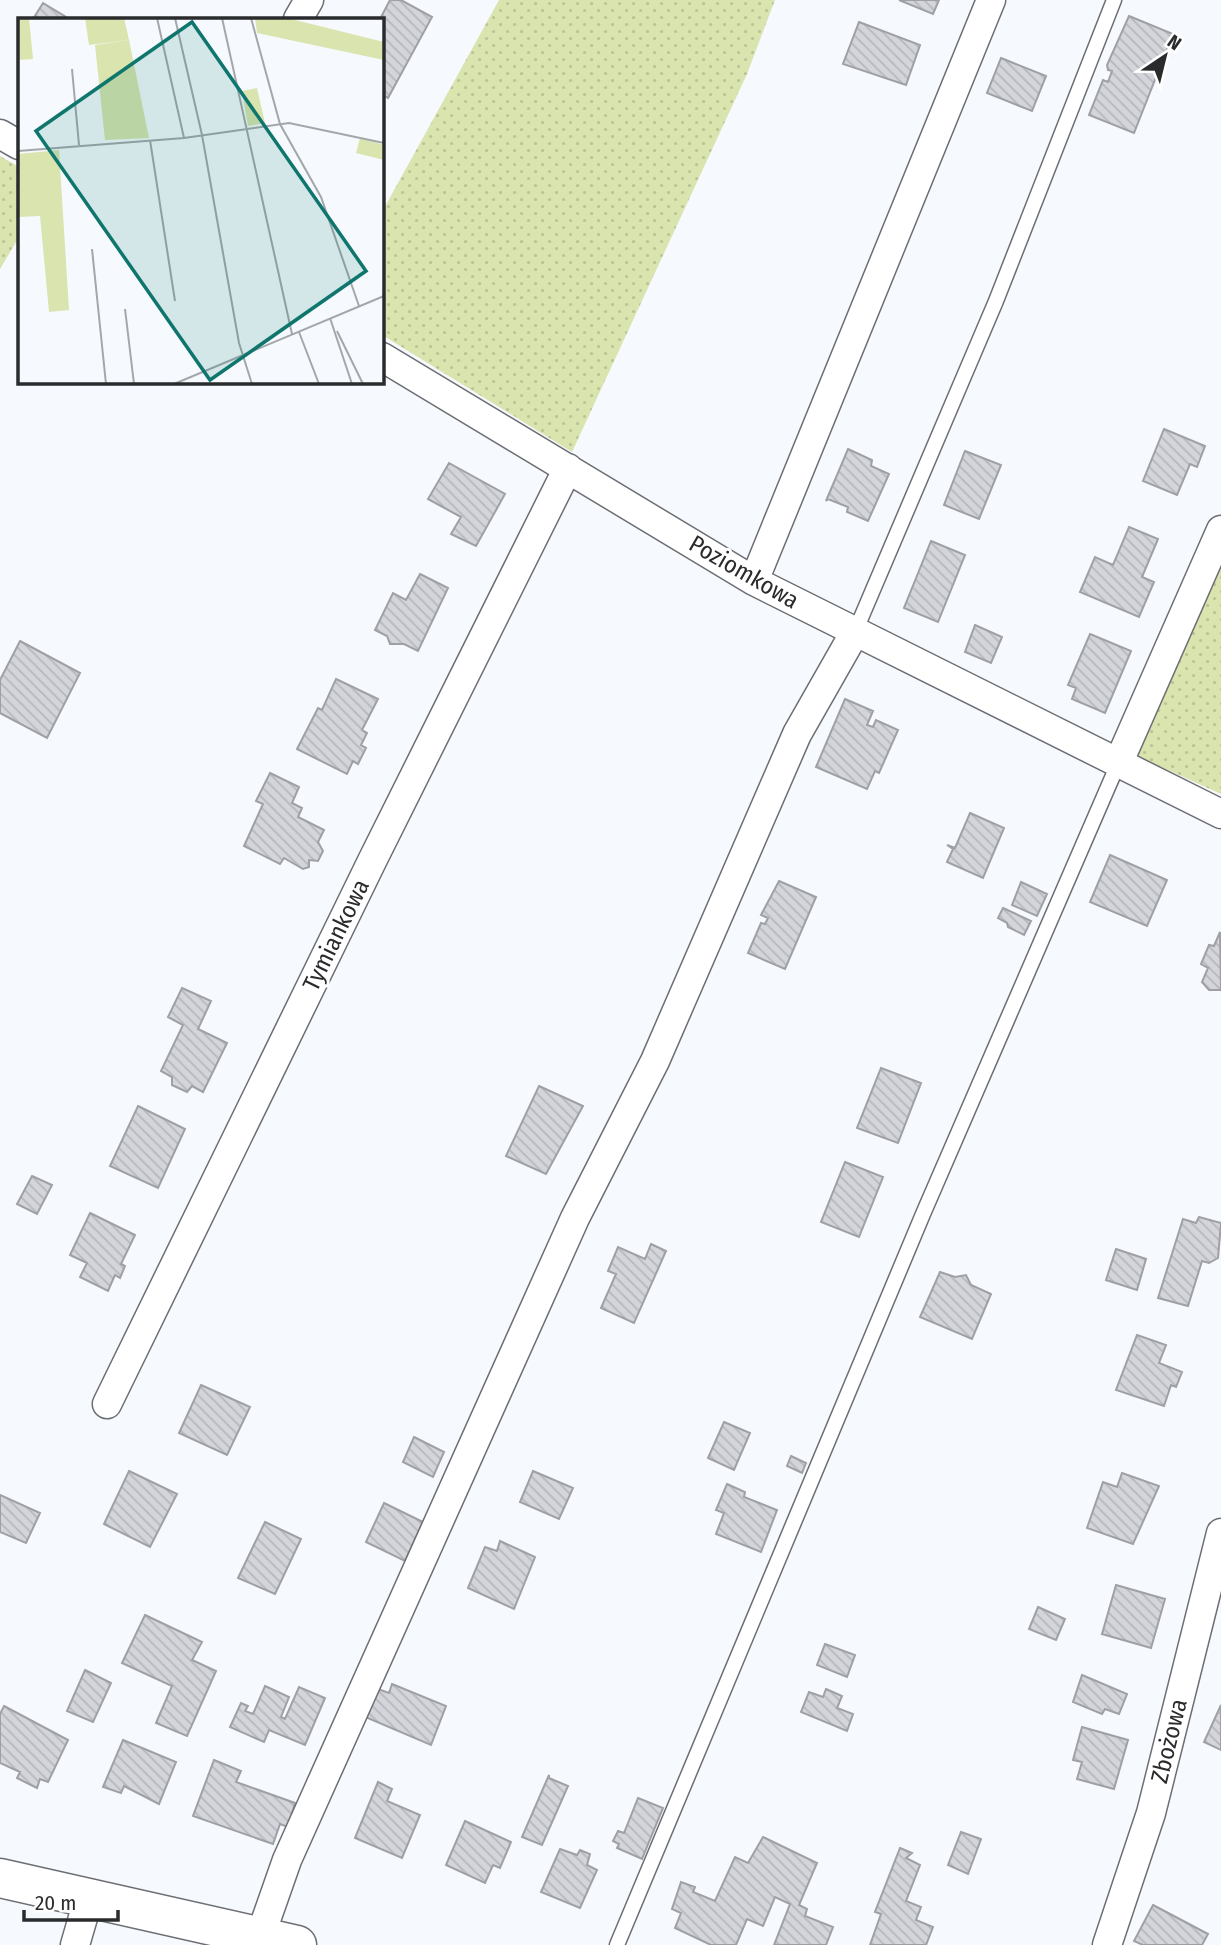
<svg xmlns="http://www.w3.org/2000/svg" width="1221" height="1945" font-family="'Fira Sans Condensed',sans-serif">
	<defs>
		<pattern id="grass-dots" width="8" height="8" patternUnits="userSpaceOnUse" patternTransform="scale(1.75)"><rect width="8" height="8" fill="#dae4ae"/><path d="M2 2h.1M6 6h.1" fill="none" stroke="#bbc496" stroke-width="1.8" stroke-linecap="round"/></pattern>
		<pattern id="building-back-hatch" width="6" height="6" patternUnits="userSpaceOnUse" patternTransform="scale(1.75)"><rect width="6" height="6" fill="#d4d5db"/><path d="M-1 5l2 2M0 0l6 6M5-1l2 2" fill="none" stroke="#b6b7bc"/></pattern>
	</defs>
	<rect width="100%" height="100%" fill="#f6f9fe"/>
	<path fill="url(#grass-dots)" d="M499,0h276l-28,74 -175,378 -190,-117v-123z
		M0,156l19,11v70l-19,32z
		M1221,563v231l-86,-39z"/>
	<path fill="url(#building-back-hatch)" stroke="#9fa0a5" stroke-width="2" d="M390,0h11l31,17 -44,81 -6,-4 -2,-75z
		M899,0h40l-6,14z
		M43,3l23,14 -1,2h-32z
		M1129,16l44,18 -39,99 -45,-18 14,-35 5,2 4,-11 -4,-1 -1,-5z
		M859,22l61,23 -14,40 -63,-21z
		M1001,58l45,18 -14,35 -45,-18z
		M1164,429l41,17 -8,21 -7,-3 -13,31 -34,-14z
		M848,449l24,11 -1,6 18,8 -21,47 -21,-9 1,-5 -20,-8 -2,2z
		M965,451l36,14 -22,54 -35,-14z
		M449,463l56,31 -29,52 -25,-12 10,-17 -33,-18z
		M1129,527l29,12 -16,38 12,5 -15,35 -59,-25 15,-35 18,8z
		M931,541l34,14 -27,67 -34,-14z
		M420,574l28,14 -30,63 -14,-7h-14l-3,-8 -12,-6 18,-37 13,7z
		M975,625l27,12 -11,26 -26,-11z
		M1090,634l41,17 -26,62 -33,-14 4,-11 -8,-3z
		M20,641l60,32 -33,65 -47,-25v-33z
		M336,679l42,20 -16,31 5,3 -6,12 5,3 -8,16 -5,-3 -6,13 -50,-25 21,-41 4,2z
		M845,699l28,12 -6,14 6,2 3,-7 22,10 -19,43 -4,-2 -8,18 -51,-22z
		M270,773l29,14 -7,16 10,5 -4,9 26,13 -6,12 5,9 -5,10 -9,-1v7l-6,2 -19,-11 -4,6 -36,-18 19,-42 -7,-3z
		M970,813l34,15 -21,50 -36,-16 6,-13 -6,-4 8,3z
		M1110,855l57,25 -20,46 -57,-24z
		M779,881l37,16 -31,72 -37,-16 13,-30 4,1 3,-6 -7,-3z
		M1021,882l26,12 -10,22 -25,-11z
		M1003,908l28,13 -7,14 -16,-8 -1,-4 -9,-5z
		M1220,932l1,58h-12l-7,-8 6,-14 -7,-4 8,-19 5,1z
		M182,988l29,13 -13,28 29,14 -24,49 -11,-6 -5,6 -15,-7v-8l-11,-6 22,-46 -15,-8z
		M881,1068l40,15 -23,60 -41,-15z
		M539,1086l44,20 -37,68 -40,-18z
		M138,1106l47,23 -27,59 -48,-22z
		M845,1162l38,15 -24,60 -38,-15z
		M32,1176l20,9 -15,29 -20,-10z
		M90,1213l45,22 -14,29 4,2 -5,12 -5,-3 -7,16 -28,-14 7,-14 -17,-8z
		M1199,1217l22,6 -3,35 -9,5 -7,-2 -14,45 -30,-8 25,-79 13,4z
		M651,1244l15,7 -32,72 -33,-15 15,-34 -8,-3 10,-24 27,12z
		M1116,1249l30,10 -9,31 -31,-10z
		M940,1272l15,5 11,-2 5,10 20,9 -19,45 -52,-22z
		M1137,1335l29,10 -7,18 23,9 -6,15 -5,-2 -7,21 -48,-16z
		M201,1385l49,22 -23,48 -48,-22z
		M724,1422l26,11 -16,37 -26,-12z
		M414,1437l30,15 -11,25 -30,-15z
		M791,1456l15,7 -4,10 -15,-7z
		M129,1471l48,23 -27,53 -46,-23z
		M533,1471l40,17 -14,31 -39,-17z
		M1122,1473l37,13 -26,58 -46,-16 16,-46 14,5z
		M727,1484l18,8 -1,5 33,13 -16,42 -45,-18 8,-21 -8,-3z
		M0,1495l40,18 -14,30 -26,-11z
		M384,1503l39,19 -18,39 -39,-19z
		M265,1522l36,17 -26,55 -37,-16z
		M500,1541l35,16 -21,52 -46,-21 17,-41 12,4z
		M1116,1585l49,14 -14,49 -49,-14z
		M1038,1607l27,12 -9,21 -27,-11z
		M145,1615l57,27 -10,18 24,11 -29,65 -31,-13 16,-37 -50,-23z
		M825,1644l30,11 -8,22 -30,-12z
		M85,1670l26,13 -18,39 -26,-11z
		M1082,1675l45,19 -8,20 -14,-5 -3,5 -29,-12z
		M392,1684l54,22 -15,39 -68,-29 12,-28 14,5z
		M265,1686l24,11 -8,20 4,2 14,-32 26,11 -20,47 -36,-15 -5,12 -34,-15 11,-24 7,3 -3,5 8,3z
		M826,1689l16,7 -5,12 16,6 -6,17 -46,-19 8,-20 14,5z
		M1221,1705v45l-17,-8z
		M4,1706l64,34 -20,42 -8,-3 -3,9 -20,-10 3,-6 -20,-9v-49z
		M1082,1727l46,13 -14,49 -37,-10 5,-17 -9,-2z
		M123,1740l53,22 -17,42 -35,-18 -3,7 -18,-6z
		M214,1760l27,11 -5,11 59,21 -7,24 -8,-3 -7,20 -80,-28z
		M549,1775v3l19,8 -26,59 -20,-8z
		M378,1782l14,7 -5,12 33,14 -18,43 -47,-20z
		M638,1798l25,10 -21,51 -25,-11 2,-4 -6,-3 5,-10 6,2z
		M465,1821l46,21 -11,26 -7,-3 -8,18 -39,-18z
		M961,1832l20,7 -13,35 -20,-9z
		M763,1837l54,26 -18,42 8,4 -2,7 28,11 -7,18h-52l16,-41 -15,-7 -12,29 -16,-7 -11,26h-25l-36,-17 6,-15 -9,-4 9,-27 14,5 -2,5 22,9 20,-44 13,6z
		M900,1848l12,5 -6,5 14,7 -14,36 15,6 -5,13 17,7 -7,18h-56l11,-31 -6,-2z
		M560,1849l17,6 3,-5 10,4 -3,11 10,5 -17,38 -39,-16z
		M1153,1905l55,29 -6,11h-59l-9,-4z"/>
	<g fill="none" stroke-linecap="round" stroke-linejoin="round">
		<defs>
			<path id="lane" d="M855,632l141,-331 118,-301
				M617,1945l306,-731 195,-450"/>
			<path id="street" d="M298,19l11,-19
				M0,134l19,11
				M382,357l372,224 467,233
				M754,581l237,-581
				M1118,764l103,-234
				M107,1404l266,-545 195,-391
				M260,1937l27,-77 288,-642 80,-157 142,-327 58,-102
				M75,1945l14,-48
				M1107,1945l44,-132 70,-280"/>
			<path id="secondary" d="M0,1878l297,67"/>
		</defs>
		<use href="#lane" stroke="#6c6e73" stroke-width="17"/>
		<use href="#street" stroke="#6c6e73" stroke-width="31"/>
		<use href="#secondary" stroke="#6c6e73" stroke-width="41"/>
		<use href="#lane" stroke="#fff" stroke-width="14"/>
		<use href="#street" stroke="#fff" stroke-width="28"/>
		<use href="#secondary" stroke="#fff" stroke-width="38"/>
	</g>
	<g text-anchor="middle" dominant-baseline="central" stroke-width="6" stroke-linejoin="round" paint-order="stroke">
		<g font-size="24" fill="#2a2b2d" stroke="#fff">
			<text transform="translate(744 572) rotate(30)">Poziomkowa</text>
			<text transform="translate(336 935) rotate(-64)">Tymiankowa</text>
			<text transform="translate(1169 1741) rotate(-76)">Zbożowa</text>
		</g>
	</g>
	<g transform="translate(18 18)">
		<rect width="366" height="366" fill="#f6f9fe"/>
		<path d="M0,0h11l4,41 -15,1zM237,0h32l97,24v18l-127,-27zM111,22l20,98 -44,2 -10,-95zM239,70l8,35 -17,3 -6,-35zM342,120l24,7v15l-28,-7zM41,132l10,160 -20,2 -9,-96 -22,1v-63z" fill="#dae4ae"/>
		<path d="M67,0h39l5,22 -40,5z" fill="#dae4ae"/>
		<path fill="none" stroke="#a4a7aa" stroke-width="2" d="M139,0l27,120M157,0l27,117 37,208 13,41M204,0l70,316M233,0l29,106 41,73 38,109M54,51l7,76M132,122l25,161M0,133l166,-13 105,-15 95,20M74,231l14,135M107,291l9,75M312,300l22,66M319,313l26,53M281,314l20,52M156,366l210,-88"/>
		<path fill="#0f766e" fill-opacity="0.15" stroke="#0f766e" stroke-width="3.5" d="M174,4l174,249 -156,109 -174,-249z"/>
		<rect width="366" height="366" fill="none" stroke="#2a2b2d" stroke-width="3.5"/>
	</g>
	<g transform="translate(1165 56) rotate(35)" stroke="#ffffff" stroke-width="5" paint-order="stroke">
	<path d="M0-5L12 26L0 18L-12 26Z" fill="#2a2b2d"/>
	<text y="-10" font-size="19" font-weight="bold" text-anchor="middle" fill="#2a2b2d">N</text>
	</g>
	<path d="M24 1910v10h94v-10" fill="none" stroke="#2a2b2d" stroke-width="3.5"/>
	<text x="35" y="1910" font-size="21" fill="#2a2b2d" stroke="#ffffff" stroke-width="5" paint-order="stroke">20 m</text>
</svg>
